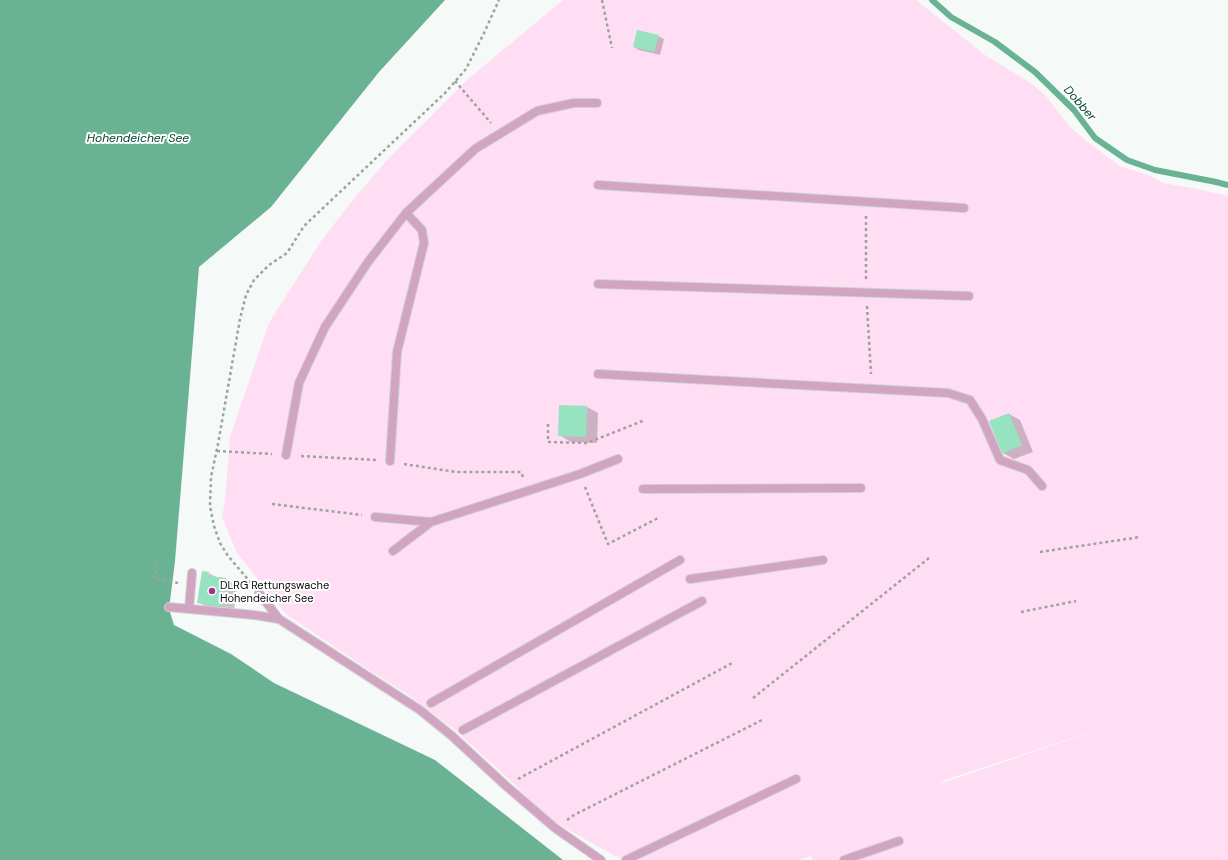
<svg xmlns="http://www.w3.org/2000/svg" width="1228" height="860" font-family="'DM Sans',sans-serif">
	<rect width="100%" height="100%" fill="#f5f9f7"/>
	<path fill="#ffdef3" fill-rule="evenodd" d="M563,0h353l69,55 47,29 14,12 23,30 16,14 35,26 28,9 15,8 29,5 36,8v664h-415l-2,-4 -12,4h-172l-12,-4 -67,-38 -34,-34 -59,-54 -46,-35 -37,-23 -86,-58 -49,-61 -15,-36 3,-15 5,-65 39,-114 52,-82 31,-40 37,-43 79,-79zM1129,719l-189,65 5,-4z"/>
	<path fill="#69b394" d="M0,0h445l-66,72 -108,135 -72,60 -24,294 -6,48 5,16 57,29 43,29 161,77 128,100h-563z"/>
	<path fill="#0003" d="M658,36l6,3 -4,16 -21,-5 -5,-3z
		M587,407l11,6 -1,30 -26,-1 -12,-7z
		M1009,414l11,6 13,32 -19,7 -11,-6z
		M209,573l9,5 8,1 11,7 -3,26 -24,-3 -12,-7z"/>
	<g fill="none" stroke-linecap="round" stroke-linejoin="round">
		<path stroke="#69b394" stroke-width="6" d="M932,0l19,17 44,25 40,30 39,38 21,28 32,22 28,10 61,12 12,3"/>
	</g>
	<path fill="#97e2c1" d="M637,30l22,5 -5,17 -21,-5z
		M559,405l28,1 -1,31 -28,-1z
		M1009,413l13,32 -20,9 -13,-33z
		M202,571l7,1 -1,4 18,2 -4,28 -25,-3z"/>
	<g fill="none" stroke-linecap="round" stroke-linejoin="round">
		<defs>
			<path id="lane" d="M598,185l366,23
				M598,284l371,12
				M598,374l350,19 22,7 12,19 18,41 28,10 14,16
				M286,455l13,-72 26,-56 43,-65 38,-49 69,-64 62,-38 37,-8h23
				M390,461l7,-109 27,-109 -2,-13 -16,-17
				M643,489l218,-1
				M375,517l56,5 149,-48 38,-15
				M393,551l38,-29
				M690,579l133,-19
				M259,593l20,26
				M169,607l85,8 25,4 141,91 32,26 53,49 50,43 46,32
				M189,609l3,-36
				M431,703l249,-143
				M463,730l239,-129
				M626,860l170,-81
				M844,860l55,-19"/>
		</defs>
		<use href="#lane" stroke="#d0d3d1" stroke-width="10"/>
		<path stroke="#9fa2a1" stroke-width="2.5" stroke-dasharray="3 3" stroke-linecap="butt" d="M602,0l10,48
			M455,81l36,42
			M866,279v-63
			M867,306l4,68
			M548,424v18l39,1 58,-23
			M217,451l55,3
			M301,456l75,4
			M404,464l52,8h65l2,5
			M585,487l23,57 50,-26
			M272,504l90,11
			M1040,552l100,-15
			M157,564l-3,14 24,5
			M251,583l-23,-27 -8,-13 -6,-17 -4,-20 1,-29 7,-33 22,-125 6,-24 8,-15 15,-15 18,-12 17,-27 141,-133 21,-24 18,-36 15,-33
			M1021,612l55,-11
			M753,698l176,-140
			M518,779l216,-117
			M567,820l7,-5 190,-96"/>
		<use href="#lane" stroke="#d1a4c1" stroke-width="8"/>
	</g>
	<circle fill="#a53088" stroke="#fff" stroke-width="1.5" cx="212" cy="591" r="4"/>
	<g text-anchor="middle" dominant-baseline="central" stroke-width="4" stroke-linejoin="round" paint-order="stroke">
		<g font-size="11" fill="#0b0c0c" stroke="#fff" text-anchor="start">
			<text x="220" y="585">DLRG Rettungswache<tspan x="220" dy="13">Hohendeicher See</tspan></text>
		</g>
		<g font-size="12" font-style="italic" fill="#034530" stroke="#fff">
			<text transform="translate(1080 103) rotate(49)">Dobber</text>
			<text x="138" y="138">Hohendeicher See</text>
		</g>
	</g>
</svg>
